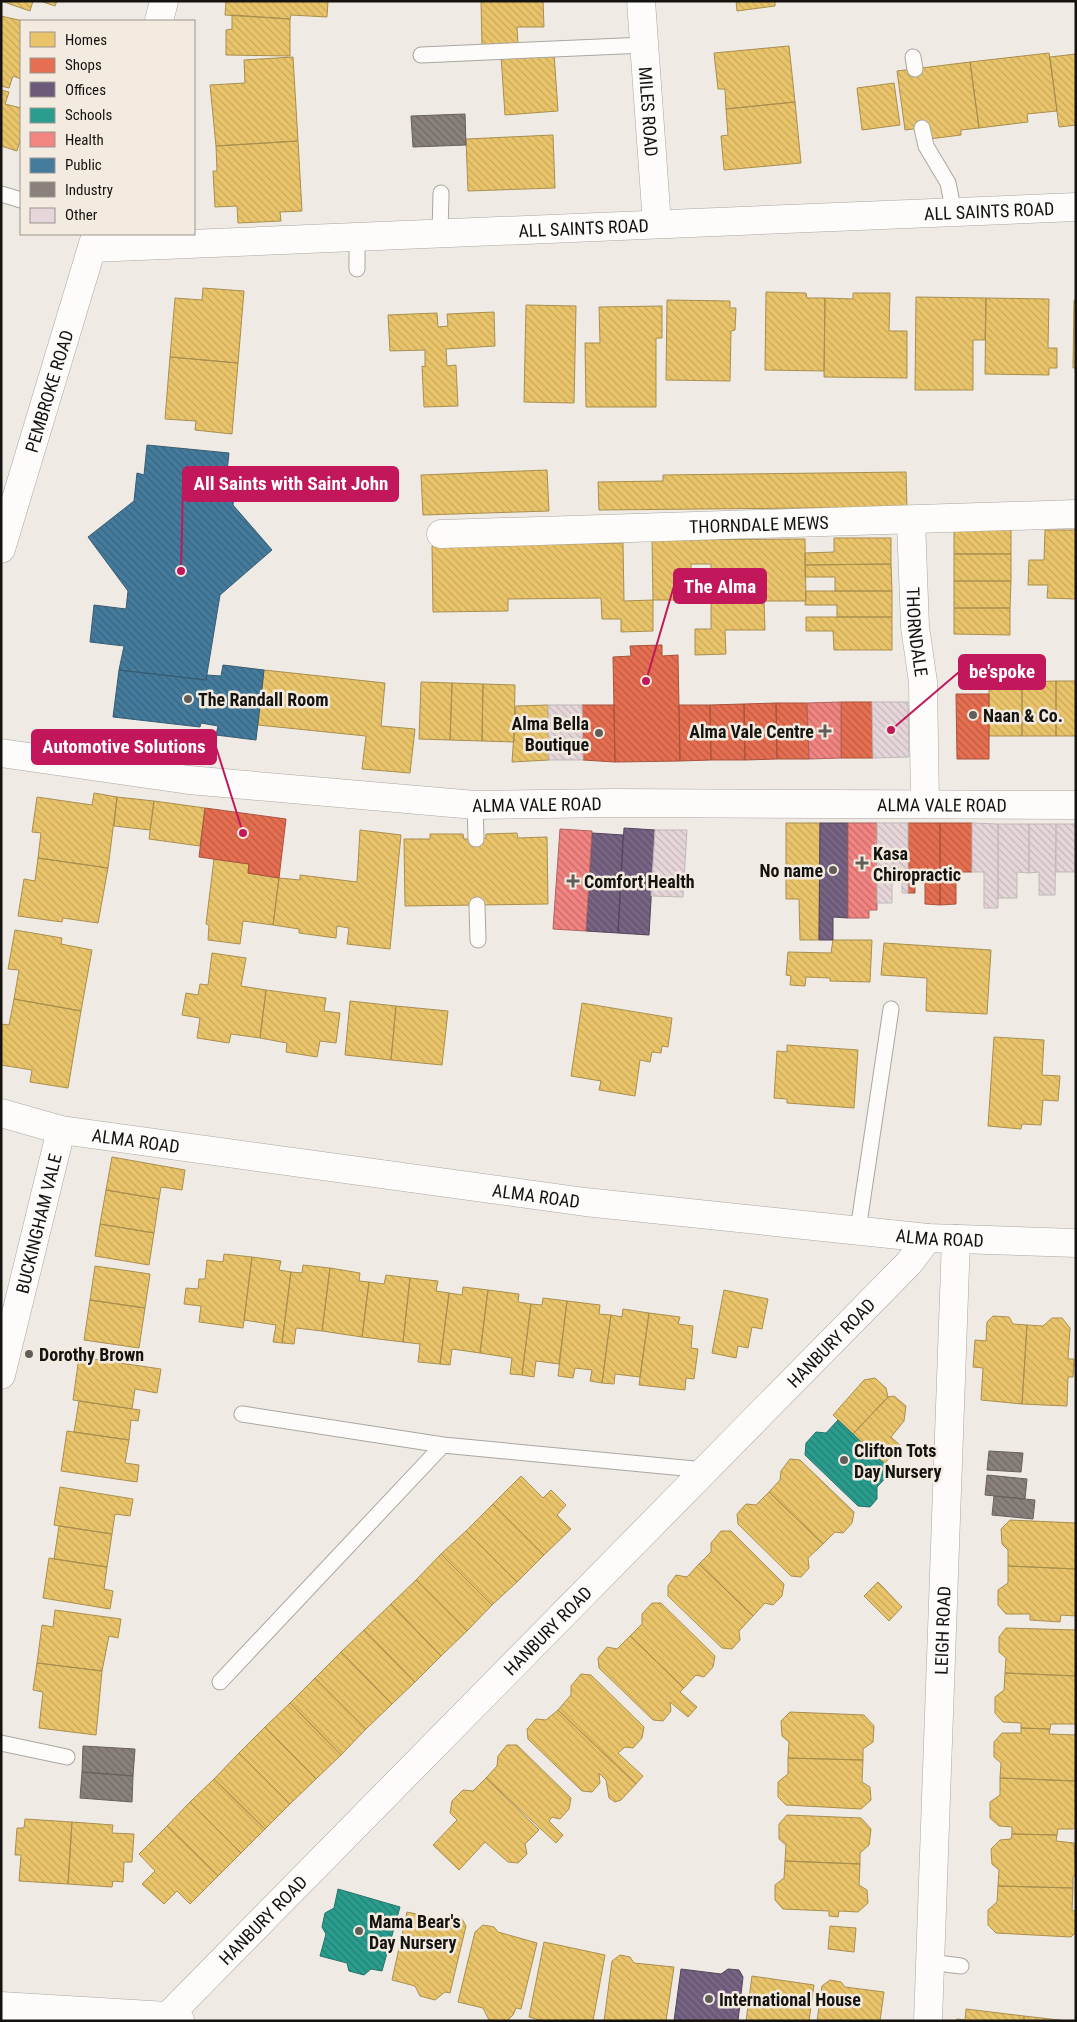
<svg xmlns="http://www.w3.org/2000/svg" width="1077" height="2022" font-family="'Roboto Condensed',sans-serif">
	<defs>
		<pattern id="homes-back-hatch" width="6" height="6" patternUnits="userSpaceOnUse" patternTransform="scale(1.25)"><rect width="6" height="6" fill="#e9c46a"/><path d="M-1 5l2 2M0 0l6 6M5-1l2 2" fill="none" stroke="#c7a85b"/></pattern>
		<pattern id="shops-back-hatch" width="6" height="6" patternUnits="userSpaceOnUse" patternTransform="scale(1.25)"><rect width="6" height="6" fill="#e76f51"/><path d="M-1 5l2 2M0 0l6 6M5-1l2 2" fill="none" stroke="#ba5a42"/></pattern>
		<pattern id="offices-back-hatch" width="6" height="6" patternUnits="userSpaceOnUse" patternTransform="scale(1.25)"><rect width="6" height="6" fill="#6d597a"/><path d="M-1 5l2 2M0 0l6 6M5-1l2 2" fill="none" stroke="#807189"/></pattern>
		<pattern id="schools-back-hatch" width="6" height="6" patternUnits="userSpaceOnUse" patternTransform="scale(1.25)"><rect width="6" height="6" fill="#2a9d8f"/><path d="M-1 5l2 2M0 0l6 6M5-1l2 2" fill="none" stroke="#237f73"/></pattern>
		<pattern id="health-back-hatch" width="6" height="6" patternUnits="userSpaceOnUse" patternTransform="scale(1.25)"><rect width="6" height="6" fill="#f28482"/><path d="M-1 5l2 2M0 0l6 6M5-1l2 2" fill="none" stroke="#c36b69"/></pattern>
		<pattern id="public-back-hatch" width="6" height="6" patternUnits="userSpaceOnUse" patternTransform="scale(1.25)"><rect width="6" height="6" fill="#457b9d"/><path d="M-1 5l2 2M0 0l6 6M5-1l2 2" fill="none" stroke="#38647e"/></pattern>
		<pattern id="industry-back-hatch" width="6" height="6" patternUnits="userSpaceOnUse" patternTransform="scale(1.25)"><rect width="6" height="6" fill="#8a817c"/><path d="M-1 5l2 2M0 0l6 6M5-1l2 2" fill="none" stroke="#706864"/></pattern>
		<pattern id="building-back-hatch" width="6" height="6" patternUnits="userSpaceOnUse" patternTransform="scale(1.25)"><rect width="6" height="6" fill="#e6d6d9"/><path d="M-1 5l2 2M0 0l6 6M5-1l2 2" fill="none" stroke="#c4b7b9"/></pattern>
	</defs>
	<rect width="100%" height="100%" fill="#efeae4"/>
	<path fill="url(#homes-back-hatch)" stroke="#a98f4f" d="M1,1h32l-3,10z
		M40,1h17l-2,5z
		M226,1h102l-1,16 -36,-2 -1,4 -65,-4z
		M481,1h62l1,26h-27l1,18 -36,1z
		M736,1h39v5l-38,5z
		M232,15l58,4v37l-64,-1v-25l6,-1z
		M1,16l22,5h-2v58l-8,-3 -4,12 -8,-2z
		M789,46l6,56 -69,7 -1,-20h-7l-4,-36z
		M554,53l4,58 -53,4 -4,-59z
		M1049,53l8,58 -30,3 1,8 -49,6 -9,-66z
		M1076,54v71l-17,2 -9,-70z
		M293,57l5,84 -82,5 -6,-61 35,-2 -1,-23z
		M970,62l9,66 -18,2v5l-32,4 -7,-11 -17,2 -8,-59z
		M894,83l6,42 -38,5 -5,-42z
		M1,90l8,2 -4,12 16,4v29l-4,14 -16,-5z
		M795,102l6,61 -77,7 -3,-34 7,-1 -2,-26z
		M553,135l2,53 -87,3 -2,-52z
		M298,141l4,70 -22,1 1,9 -43,2 -1,-17 -22,1 -2,-36h4l-1,-25z
		M203,288l41,3 -6,72 -68,-6 5,-59 27,2z
		M766,292l40,1 1,5h18l-1,73 -59,-1z
		M853,293h37l-1,38h18v47l-83,-1 1,-79 28,1z
		M916,297l70,1 -1,42h-12v50h-58z
		M986,298l63,1 -1,49h9v20h-8v7l-64,-1z
		M667,300l63,1v7h6l-1,22 -4,1 -1,50 -64,-1z
		M1074,300h2v68h-3z
		M526,305l50,1 -2,97 -50,-1z
		M662,306v32h-6v69h-70l-1,-64h15l-1,-36z
		M494,312l1,34 -49,3 1,17 9,-1 2,41 -34,1 -2,-41 3,1v-17l-35,1 -2,-36 49,-2 1,14 10,-1 -1,-12z
		M170,357l68,6 -6,71 -37,-4 1,-9 -31,-2z
		M547,470l2,41 -126,4 -2,-40z
		M906,472l1,35 -308,3 -1,-28 65,-1v-6z
		M954,527h57v27h-57z
		M1045,530h31v69l-29,-1 1,-13h-20l1,-25h15z
		M834,538h57v26l-86,1v-12l29,-1z
		M805,539l1,62h-42l1,29h-40l1,24 -31,1v-26h16v-65h-20v6l-11,1v29h-27l-1,-60z
		M623,543l1,58 29,-1v31l-32,1v-13h-19l-1,-21 -93,1v12l-75,1 -1,-66z
		M954,554h57v27h-57z
		M891,564l1,27h-57v-14h-30v-12z
		M954,581h57l-1,27h-56z
		M806,591h86v26h-55v-12h-32z
		M954,608h56v27l-56,-1z
		M806,617h86v33h-58l-1,-19h-27z
		M264,670l121,13 -4,43 34,3 -5,44 -48,-4 4,-33 -108,-11z
		M1056,681h20v55h-20z
		M1056,681v55h-34v-54z
		M421,682l31,1 -2,57 -31,-1z
		M989,682h33v54h-33z
		M452,683l31,1 -1,57 -32,-1z
		M483,684l32,1 -1,57 -32,-1z
		M548,705l1,55 -37,2 4,-56z
		M94,793l23,4 -9,71 -70,-10 3,-25 -9,-1 5,-35 55,8z
		M117,797l37,4 -4,29 -36,-4z
		M154,801l51,7 -5,38 -51,-7z
		M786,823h34l-1,117h-19l-1,-41h-13z
		M360,830l41,5 -11,114 -43,-5 2,-16 -12,-2 -1,12 -37,-5v-4l-26,-4 6,-47 21,2v-5l57,7z
		M517,833l1,5 29,-1 1,67 -143,2 -1,-67h26v-5h33l1,5h12l10,-1v-4z
		M38,858l70,10 -10,55 -35,-5 -1,4 -44,-6 6,-37 11,2z
		M214,859l35,5 -1,9 31,5 -6,47 -30,-4 -3,23 -32,-4 1,-15 -3,-1z
		M15,930l47,8 -1,6 31,6 -11,61 -67,-12 5,-29 -11,-1z
		M833,940h39l-2,42 -40,-1v-3l-24,-1 -1,9 -15,-1 1,-9 -5,-1 2,-23 43,1z
		M884,943l107,7 -4,64 -61,-3 1,-33 -46,-3z
		M212,953l34,5 -5,28 25,4 -6,48 -29,-4 -2,9 -32,-5 3,-20 -18,-3 4,-22 12,2 2,-11 8,1z
		M266,990l60,8 -2,13 16,2 -4,30 -16,-2 -3,16 -31,-5 1,-9 -27,-5z
		M14,999l67,12 -13,77 -38,-6 2,-12 -31,-5v-41l8,1z
		M350,1001l46,5 -5,54 -46,-5z
		M582,1003l90,15 -4,29 -6,-1 -1,7 -9,-1 -2,10 -10,-2 -5,36 -36,-6 2,-9 -30,-5z
		M396,1006l52,5 -6,54 -51,-5z
		M994,1037l50,3 -2,35 18,1 -2,25 -15,-1 -2,25 -19,-1 -1,5 -33,-3z
		M787,1045l71,5 -4,58 -67,-5v-4l-13,-1 3,-47 10,1z
		M112,1157l73,13 -3,20 -21,-3 -2,12 -53,-9z
		M106,1190l53,9 -5,34 -54,-9z
		M100,1224l54,9 -5,32 -54,-9z
		M224,1254l28,3 -9,71 -44,-6 2,-16 -17,-2 2,-16 12,1 1,-10h6l2,-19 16,2z
		M252,1257l29,4 -2,9 12,2 -9,71 -9,-1 3,-17 -32,-5z
		M303,1265l27,3 -8,63 -26,-3 -2,16 -12,-1 9,-71 11,1z
		M95,1266l55,8 -5,34 -55,-8z
		M330,1268l30,5 -1,8 10,1 -7,55 -40,-6z
		M386,1275l24,3 -7,64 -41,-5 7,-55 15,2z
		M410,1278l28,3 -2,10 13,2 -9,71 -22,-2 2,-18 -17,-2z
		M463,1287l25,3 -8,63 -28,-4 -2,16 -10,-1 9,-71 13,2z
		M488,1290l31,4 -1,8 13,2 -9,71 -12,-1 2,-16 -32,-5z
		M724,1290l44,9 -6,30 -10,-2 -4,21 -10,-2 -2,12 -24,-5z
		M543,1298l24,3 -8,63 -23,-3 -2,16 -12,-2 9,-71 11,1z
		M90,1300l55,8 -6,40 -55,-8z
		M567,1301l33,4 -1,9 12,1 -9,68 -12,-2 2,-11 -17,-2 -2,10 -15,-2z
		M623,1309l26,4 -9,64 -25,-3 -1,10 -12,-1 9,-68 11,2z
		M649,1313l31,4 -2,7 15,2 -2,22 7,1 -4,30 -8,-1 -1,12 -46,-5z
		M993,1316l16,1 4,7 14,1 -5,79 -41,-4 2,-32 -10,-1 2,-27 11,1 1,-19z
		M1052,1318h10l8,10 -2,31h6l-1,18h-5l-1,29 -45,-2 5,-79 16,1z
		M79,1357l82,12 -4,24 -22,-4 -3,20 -59,-9z
		M875,1378l11,10 2,9 -35,37 -20,-19 31,-35z
		M894,1396l12,10 -2,15 -13,16 10,9 -17,18 -31,-30 35,-37z
		M79,1401l61,9 -2,11 -7,-1 -2,20 -55,-8z
		M67,1431l62,9 -4,23 14,2 -2,17 -76,-11z
		M790,1459l10,1 54,52 -2,11 -9,10 -8,-1 -12,12 -54,-52 11,-12 1,-9z
		M521,1476l22,22 8,-8 15,15 -9,10 14,14 -27,26 -51,-51z
		M60,1487l73,12 -3,17 -15,-2 -3,20 -58,-9z
		M769,1492l54,52 -15,14 1,10 -8,9 -10,-1 -53,-52 -1,-10 9,-10 10,1z
		M493,1504l51,51 -27,27 -51,-51z
		M1010,1520l66,3v46l-68,-3v-16l-6,-6 -1,-15z
		M59,1526l53,8 -5,33 -53,-8z
		M466,1531l51,51 -25,23 -51,-51z
		M721,1531h10l53,53 -2,12 -9,9 -8,-2 -12,13 -54,-52 12,-12v-9z
		M441,1554l51,51 -25,26 -51,-51z
		M49,1558l58,9 -3,22 9,2 -3,18 -67,-11z
		M699,1564l54,52 -14,15 1,9 -8,9 -10,-1 -54,-52v-10l8,-11 11,2z
		M1008,1566l68,3v47l-15,-1 -1,7 -30,-2v-6h-24l-8,-9v-15l10,-7z
		M416,1580l51,51 -26,25 -50,-52z
		M878,1582l24,25 -13,14 -25,-25z
		M652,1603h9l54,53 -2,11 -9,10 -8,-2 -12,13 -54,-52 12,-12v-10z
		M391,1604l50,52 -26,26 -51,-52z
		M55,1610l66,9 -3,19 -9,-2 -7,35 -65,-8 5,-38 11,2z
		M1006,1628l70,2v46l-71,-3 1,-15 -7,-6v-15z
		M364,1630l51,52 -23,22 -51,-52z
		M630,1636l54,52 -4,4 17,15 -9,10 -18,-15 1,9 -8,10 -10,-1 -54,-52 -1,-10 9,-11 10,2z
		M341,1652l51,52 -26,25 -51,-51z
		M37,1663l65,8 -6,64 -57,-7 4,-36 -10,-2z
		M1005,1673l71,3v48h-25l-1,5 -29,-1v-5l-18,-1 -8,-9v-16l9,-7z
		M581,1674l10,1 53,52 -2,11 -9,10 -8,-1 -7,6 25,23 -7,8 -78,-74 13,-15v-9z
		M315,1678l51,51 -25,26 -51,-52z
		M290,1703l51,52 -25,24 -51,-52z
		M558,1710l78,74 -15,16 -6,2 -6,-4 -3,-18 -7,-7 1,10 -8,9 -10,-1 -54,-52 -1,-10 9,-10 10,1z
		M790,1712l74,3 10,11 -1,16 -10,7v11l-75,-2 1,-16 -7,-6 -1,-15z
		M265,1727l51,52 -26,25 -51,-51z
		M1021,1728l29,1 -1,5 27,1 -1,46 -75,-3 1,-15 -7,-6v-15l8,-9h19z
		M507,1745h10l54,53 -2,11 -9,10 -8,-2 -3,4 14,14 -7,8 -70,-65 11,-12 1,-10z
		M239,1753l51,51 -25,25 -51,-50z
		M788,1758l75,2 -1,22 8,5 1,13 -10,9 -75,-4 -8,-8v-15l10,-8z
		M486,1778l53,52 -14,14 2,10 -9,9 -10,-1 -23,-20 -26,28 -26,-25 24,-25 -7,-7 2,-12 11,-11 10,1z
		M1000,1778l75,3 1,46 -3,2h-15l-1,6 -45,-1v-7l-13,-1 -9,-8v-16l10,-7z
		M214,1779l51,50 -24,24 -51,-51z
		M190,1802l51,51 -23,23 -51,-50z
		M787,1815l74,3 10,11 -2,16 -9,8v11l-75,-3 1,-16 -7,-6v-15z
		M25,1819l47,3 -4,62 -49,-3 2,-26h-6l2,-27h7z
		M72,1822l41,3 -1,8 22,1 -2,28h-8l-1,20 -10,-1 -1,6 -44,-3z
		M167,1826l51,50 -28,28 -13,-13 -13,13 -22,-20 13,-13 -16,-17z
		M1012,1834l45,1 -1,6 18,2 2,32 -3,2v11l-75,-2 1,-16 -7,-6 -1,-15 9,-9 11,-1z
		M785,1861l75,3 -1,21 8,5 1,13 -10,9 -19,-1 -1,6 -9,-1v-5l-46,-2 -8,-9v-15l9,-7z
		M998,1886l75,2 -1,22 4,2v20l-5,5 -75,-4 -8,-8v-15l9,-8z
		M407,1912l41,9 6,-4 8,2 4,7 -16,67 -5,-1 -10,8 -15,-4 -5,-10 -23,-6z
		M483,1925l11,2 4,5 39,11 -16,66 -5,-1 -3,7 -6,6 -18,-1 -6,-12 -25,-6 17,-70z
		M830,1926l26,2 -2,24 -26,-3z
		M544,1942l61,13 -12,66h-50l-14,-4z
		M620,1955l10,2 4,6 40,4 -8,54h-62l8,-60z
		M752,1976l62,9 -5,36h-63z
		M830,1980l11,2 4,5 39,5 -4,29h-63l5,-35z
		M966,2009l58,7v5h-68l1,-2 8,1z
		M1024,2016l44,5h-44z"/>
	<path fill="url(#shops-back-hatch)" stroke="#a8533d" d="M662,645v11l16,-1 2,106 -65,1 -2,-105 18,-1 -1,-10z
		M956,694h33v65h-32z
		M841,702h31l1,56h-32z
		M776,703l1,56 -32,1 -1,-56z
		M776,703h31l2,56h-32z
		M744,704l1,56h-34l-1,-55z
		M582,705h32l1,57 -32,-2z
		M679,705h31l1,55 -31,1z
		M205,808l81,11 -7,59 -31,-5 1,-9 -50,-7z
		M908,823h32v82l-15,-1v-33h-10v22h-7z
		M940,823h32v49h-16v32l-16,1z"/>
	<path fill="url(#offices-back-hatch)" stroke="#53445a" d="M820,823h28v95l-15,-1v23h-14z
		M624,828l31,2 -6,105 -31,-2z
		M592,833l31,2 -5,98 -32,-2z
		M681,1969l40,5 7,-5 11,1 4,7 -5,44h-64z"/>
	<path fill="url(#schools-back-hatch)" stroke="#247469" d="M838,1420l54,51 -15,16v12l-7,8 -12,-1 -53,-51 1,-12 10,-11 10,1z
		M338,1889l62,18 -18,64 -11,-2 -7,6 -15,-4 -2,-8 -27,-7 6,-22 -4,-7 3,-14 9,-5z"/>
	<path fill="url(#health-back-hatch)" stroke="#b06260" d="M841,702v56l-32,1 -2,-56z
		M848,823h29v87h-8v8h-21z
		M560,829l32,2 -6,100 -33,-2z"/>
	<path fill="url(#public-back-hatch)" stroke="#375c72" d="M147,445l82,8 -3,28 9,1 -2,23 39,45 -52,45 -14,85 -87,-10 5,-24 -34,-4 4,-37 32,4 2,-18 -40,-54 46,-36 3,-28 7,2z
		M223,665l41,5 -8,70 -40,-5 2,-9 -17,-3 -1,4 -87,-10 6,-47 87,10 1,-5 14,1z"/>
	<path fill="url(#industry-back-hatch)" stroke="#67605b" d="M465,114l1,31 -53,2 -2,-31z
		M989,1451l34,2 -2,19 -34,-2z
		M987,1475l40,4 -2,20 -40,-4z
		M994,1496l41,4 -2,19 -41,-4z
		M83,1746l52,3 -2,27 -51,-4z
		M82,1772l51,4 -1,26 -52,-4z"/>
	<path fill="url(#building-back-hatch)" stroke="#bfbab9" d="M872,702h36l1,55 -36,1z
		M548,705h34l1,55h-34z
		M877,823h31v70h-6v-22h-10v32h-15z
		M972,823l26,1v84h-14v-36h-12z
		M998,824h31v49l-12,-1v26h-19z
		M1029,824h27l-1,71h-16v-23l-10,1z
		M1056,824h20v48h-20z
		M655,830h32l-4,67 -32,-1z"/>
	<g fill="none" stroke-linecap="round" stroke-linejoin="round">
		<defs>
			<path id="lane" d="M421,55l224,-10
				M913,57l2,12
				M922,128l4,18 22,37 6,30
				M1,194l20,6
				M440,233l1,-40
				M357,269v-33
				M475,805l1,34
				M477,905l1,35
				M858,1230l33,-221
				M242,1414l201,31 262,25
				M220,1682l223,-237
				M1,1743l66,14
				M929,1962l32,4"/>
			<g id="street">
				<path id="s1" d="M641,1l16,223"/>
				<path id="s2" d="M92,248l984,-41"/>
				<path id="s3" d="M911,521l4,106 8,55 2,122"/>
				<path id="s4" d="M441,534l635,-20"/>
				<path id="s5" d="M1,753l188,27 286,25 139,-2 462,2"/>
				<path id="s6" d="M1,1113l60,17 524,72 343,36 148,5"/>
				<path id="s7" d="M1,1375l60,-245"/>
				<path d="M1,2006l166,10 13,4"/>
				<path id="s8" d="M163,2021l746,-758 19,-25"/>
				<path id="s9" d="M928,2021l28,-782"/>
			</g>
			<g id="secondary">
				<path d="M159,21l5,-20"/>
				<path id="s10" d="M1,549l95,-315"/>
			</g>
		</defs>
		<use href="#lane" stroke="#aaa6a1" stroke-width="17"/>
		<use href="#street" stroke="#aaa6a1" stroke-width="29"/>
		<use href="#secondary" stroke="#aaa6a1" stroke-width="29"/>
		<use href="#lane" stroke="#fdfcfb" stroke-width="15"/>
		<use href="#street" stroke="#fdfcfb" stroke-width="28"/>
		<use href="#secondary" stroke="#fdfcfb" stroke-width="28"/>
	</g>
	<g fill="#615e5a" stroke="#f3ebe0" stroke-width="2">
		<circle cx="188" cy="699" r="5"/>
		<circle cx="973" cy="715" r="5"/>
		<path d="M822.5 723.5h5v5h5v5h-5v5h-5v-5h-5v-5h5z"/>
		<circle cx="599" cy="733" r="5"/>
		<path d="M859.5 855.5h5v5h5v5h-5v5h-5v-5h-5v-5h5z"/>
		<circle cx="833" cy="870" r="5"/>
		<path d="M570.5 873.5h5v5h5v5h-5v5h-5v-5h-5v-5h5z"/>
		<circle cx="29" cy="1354" r="5"/>
		<circle cx="844" cy="1460" r="5"/>
		<circle cx="359" cy="1931" r="5"/>
		<circle cx="709" cy="1999" r="5"/>
	</g>
	<g text-anchor="middle" dominant-baseline="central" stroke-width="5" stroke-linejoin="round" paint-order="stroke">
		<g font-size="18" fill="#15130f" stroke="#f3ebe0">
			<text stroke="none"><textPath href="#s1" startOffset="111">MILES ROAD</textPath></text>
			<text stroke="none"><textPath href="#s2" startOffset="898">ALL SAINTS ROAD</textPath></text>
			<text stroke="none"><textPath href="#s2" startOffset="492">ALL SAINTS ROAD</textPath></text>
			<text stroke="none"><textPath href="#s10" startOffset="165">PEMBROKE ROAD</textPath></text>
			<text stroke="none"><textPath href="#s4" startOffset="318">THORNDALE MEWS</textPath></text>
			<text stroke="none"><textPath href="#s3" startOffset="111">THORNDALE</textPath></text>
			<text stroke="none"><textPath href="#s5" startOffset="539">ALMA VALE ROAD</textPath></text>
			<text stroke="none"><textPath href="#s5" startOffset="944">ALMA VALE ROAD</textPath></text>
			<text stroke="none"><textPath href="#s6" startOffset="138">ALMA ROAD</textPath></text>
			<text stroke="none"><textPath href="#s6" startOffset="542">ALMA ROAD</textPath></text>
			<text stroke="none"><textPath href="#s7" startOffset="156">BUCKINGHAM VALE</textPath></text>
			<text stroke="none"><textPath href="#s6" startOffset="948">ALMA ROAD</textPath></text>
			<text stroke="none"><textPath href="#s8" startOffset="952">HANBURY ROAD</textPath></text>
			<text stroke="none"><textPath href="#s8" startOffset="548">HANBURY ROAD</textPath></text>
			<text stroke="none"><textPath href="#s9" startOffset="391">LEIGH ROAD</textPath></text>
			<text stroke="none"><textPath href="#s8" startOffset="142">HANBURY ROAD</textPath></text>
		</g>
		<g font-size="18" font-weight="bold" fill="#15130f" stroke="#f3ebe0" text-anchor="start">
			<text x="198" y="699">The Randall Room</text>
			<text x="983" y="715">Naan &amp; Co.</text>
			<text x="589" y="723" text-anchor="end">Alma Bella<tspan x="589" dy="21">Boutique</tspan></text>
			<text x="814" y="731" text-anchor="end">Alma Vale Centre</text>
			<text x="873" y="853">Kasa<tspan x="873" dy="21">Chiropractic</tspan></text>
			<text x="823" y="870" text-anchor="end">No name</text>
			<text x="584" y="881">Comfort Health</text>
			<text x="39" y="1354">Dorothy Brown</text>
			<text x="854" y="1450">Clifton Tots<tspan x="854" dy="21">Day Nursery</tspan></text>
			<text x="369" y="1921">Mama Bear's<tspan x="369" dy="21">Day Nursery</tspan></text>
			<text x="719" y="1999">International House</text>
		</g>
	</g>
	<path fill="none" stroke="#c2185b" stroke-width="2" d="M181 571L183 484M646 681L674 586M891 730L959 672M243 833L216 747"/>
	<g fill="#c2185b" stroke="#f3ebe0" stroke-width="2">
		<circle cx="181" cy="571" r="5"/>
		<circle cx="646" cy="681" r="5"/>
		<circle cx="891" cy="730" r="5"/>
		<circle cx="243" cy="833" r="5"/>
	</g>
	<g fill="#c2185b" stroke="#c2185b" stroke-width="2">
		<rect x="183" y="467" width="215" height="34" rx="5"/>
		<rect x="674" y="569" width="92" height="34" rx="5"/>
		<rect x="959" y="655" width="86" height="34" rx="5"/>
		<rect x="32" y="730" width="184" height="34" rx="5"/>
	</g>
	<g font-size="19" text-anchor="middle" font-weight="bold" fill="#fff">
		<text x="291" y="490">All Saints with Saint John</text>
		<text x="720" y="593">The Alma</text>
		<text x="1002" y="678">be'spoke</text>
		<text x="124" y="753">Automotive Solutions</text>
	</g>
	<rect width="1077" height="2022" fill="none" stroke="#15130f" stroke-width="5"/>
	<rect x="20" y="20" width="175" height="215" fill="#f3ebe0" stroke="#9a958c"/>
	<rect x="30" y="32" width="25" height="15" fill="#e9c46a" stroke="#9a958c"/>
	<text x="65" y="45" font-size="15" fill="#15130f">Homes</text>
	<rect x="30" y="58" width="25" height="15" fill="#e76f51" stroke="#9a958c"/>
	<text x="65" y="70" font-size="15" fill="#15130f">Shops</text>
	<rect x="30" y="82" width="25" height="15" fill="#6d597a" stroke="#9a958c"/>
	<text x="65" y="95" font-size="15" fill="#15130f">Offices</text>
	<rect x="30" y="108" width="25" height="15" fill="#2a9d8f" stroke="#9a958c"/>
	<text x="65" y="120" font-size="15" fill="#15130f">Schools</text>
	<rect x="30" y="132" width="25" height="15" fill="#f28482" stroke="#9a958c"/>
	<text x="65" y="145" font-size="15" fill="#15130f">Health</text>
	<rect x="30" y="158" width="25" height="15" fill="#457b9d" stroke="#9a958c"/>
	<text x="65" y="170" font-size="15" fill="#15130f">Public</text>
	<rect x="30" y="182" width="25" height="15" fill="#8a817c" stroke="#9a958c"/>
	<text x="65" y="195" font-size="15" fill="#15130f">Industry</text>
	<rect x="30" y="208" width="25" height="15" fill="#e6d6d9" stroke="#9a958c"/>
	<text x="65" y="220" font-size="15" fill="#15130f">Other</text>
</svg>
